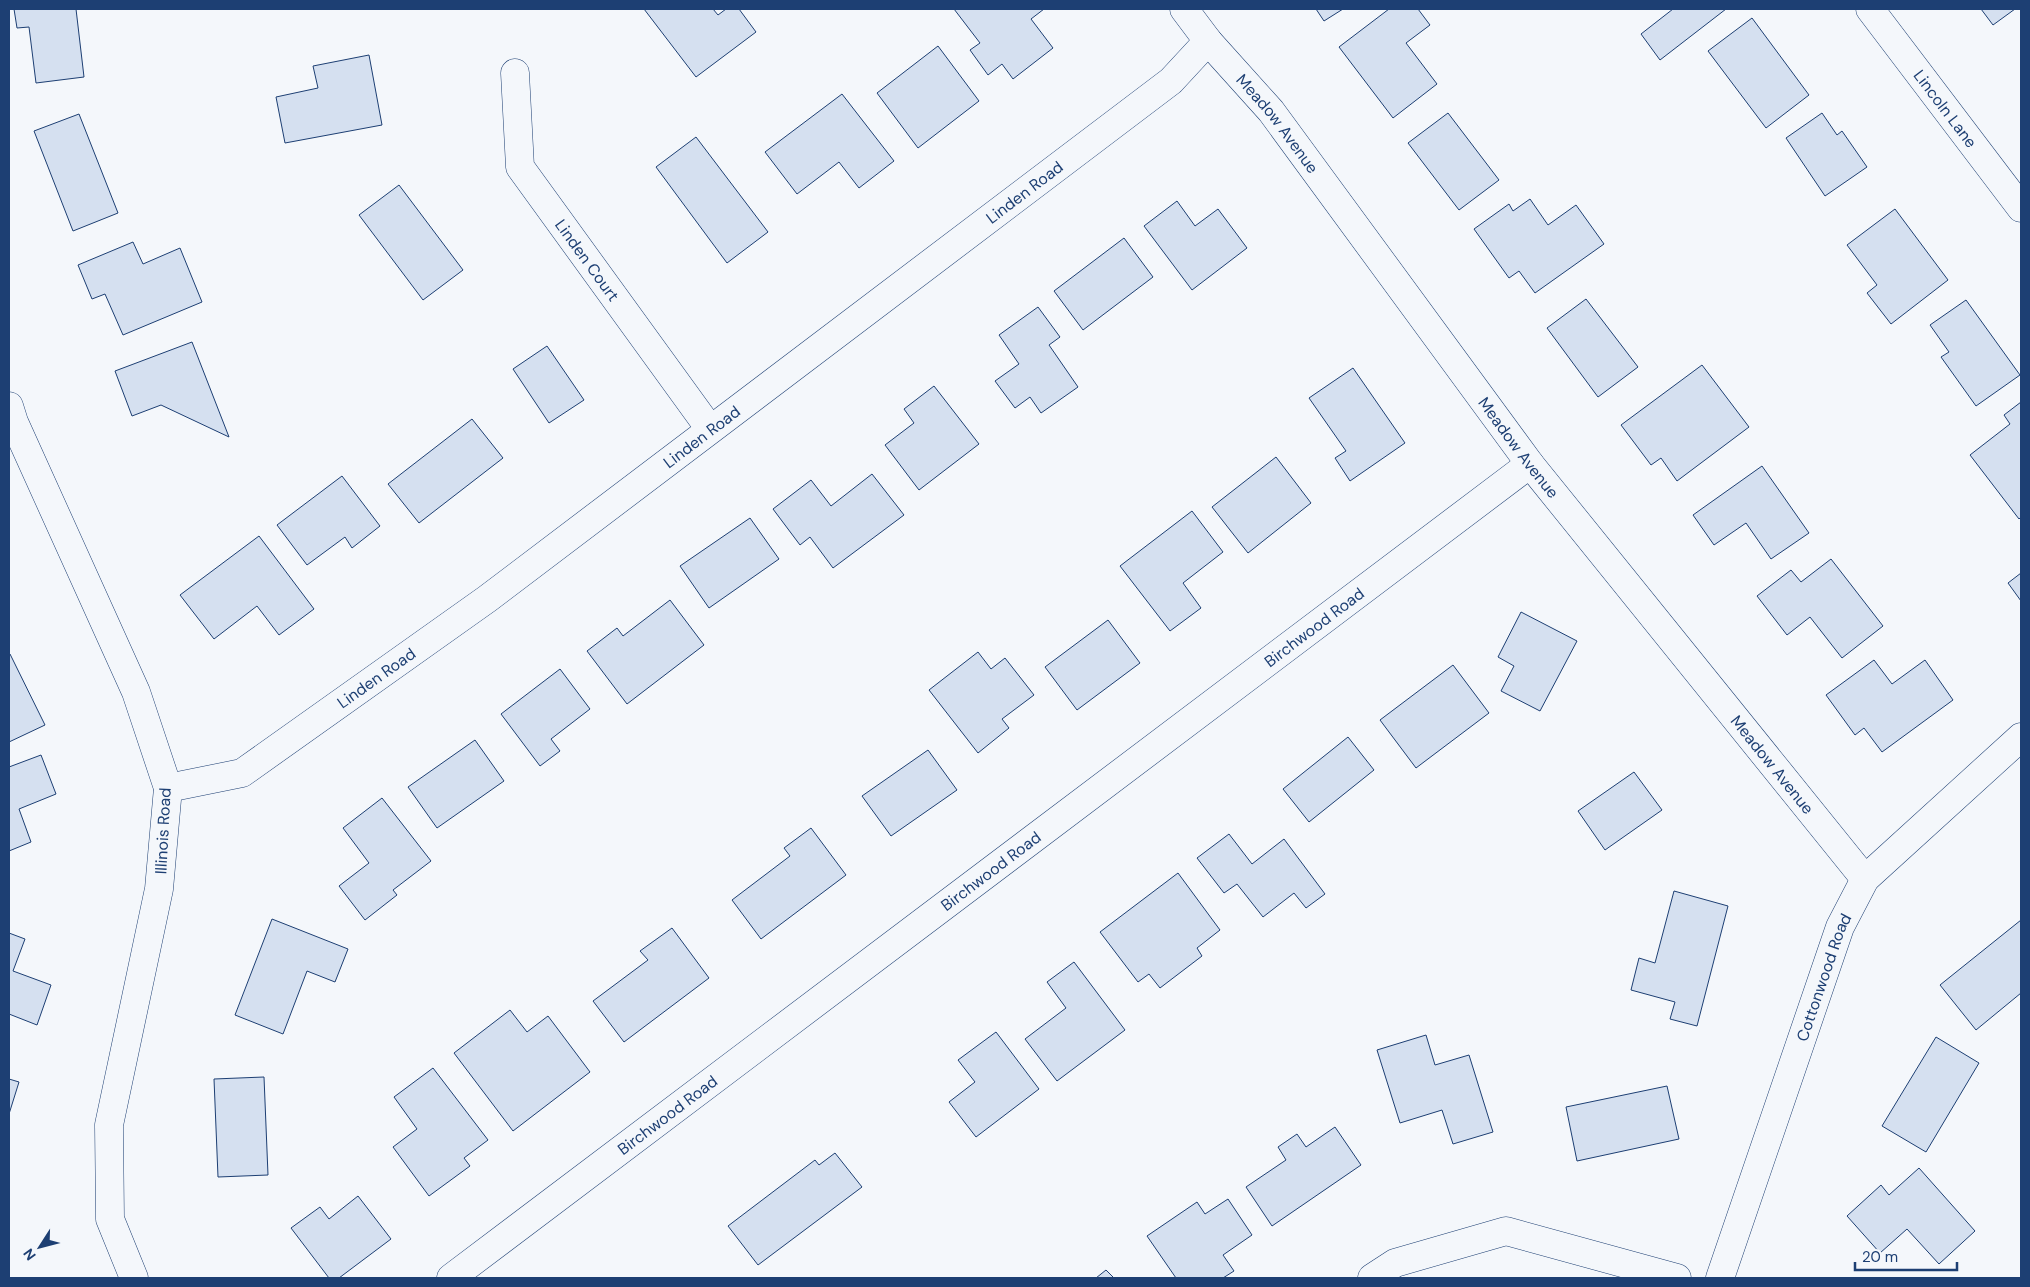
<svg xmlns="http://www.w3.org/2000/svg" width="2030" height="1287" font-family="'DM Sans',sans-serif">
	<rect width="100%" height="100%" fill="#f4f7fb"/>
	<path fill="#d5e0f0" stroke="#1d3f73" d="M14,9h62l8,68 -48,6 -7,-56 -12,1z
		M644,9h69l5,6 8,-6h13l17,23 -60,45z
		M954,9h90l-13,10 22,29 -40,31 -11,-15 -14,11 -18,-25 10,-7z
		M1316,9h27l-19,12z
		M1389,9h29l12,16 -24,18 31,41 -44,34 -54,-71z
		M1673,9h53l-66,51 -19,-26z
		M1981,9h34l-22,16z
		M1752,18l57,77 -43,33 -58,-77z
		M938,46l41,55 -61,47 -41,-55z
		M369,55l13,70 -97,18 -9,-46 42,-9 -5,-22z
		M842,94l52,67 -35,27 -20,-26 -42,32 -32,-42z
		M1448,113l51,67 -40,30 -51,-67z
		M1822,113l15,22 5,-4 25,36 -42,29 -39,-58z
		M79,114l39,99 -45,18 -39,-100z
		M696,137l72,95 -41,31 -71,-96z
		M399,185l64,85 -40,30 -64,-85z
		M1530,199l18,26 28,-20 28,39 -69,49 -16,-22 -10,7 -35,-49 35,-25 4,7z
		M1177,201l18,25 23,-17 29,39 -55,42 -48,-64z
		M1895,209l53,71 -57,44 -24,-31 10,-8 -30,-40z
		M1124,238l29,39 -70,53 -29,-39z
		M133,242l10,22 37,-16 22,54 -79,33 -18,-41 -13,5 -14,-34z
		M1586,299l52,68 -40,30 -51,-69z
		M1966,300l54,75 -44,31 -35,-49 8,-5 -19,-27z
		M1038,307l22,30 -11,8 29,42 -37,26 -11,-16 -15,11 -20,-27 24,-17 -20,-29z
		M192,342l37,95 -68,-32 -29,11 -17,-45z
		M547,346l37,54 -35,23 -36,-54z
		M1702,365l47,62 -72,54 -16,-23 -10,7 -30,-40z
		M1353,368l52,75 -55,38 -15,-23 11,-7 -37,-53z
		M934,386l45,58 -60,46 -34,-45 29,-22 -10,-14z
		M2021,402v115l-2,2 -49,-64 40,-31 -6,-9z
		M472,419l31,39 -84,65 -31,-39z
		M1276,457l35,46 -63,50 -36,-46z
		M1762,466l47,67 -38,26 -25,-36 -32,22 -21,-30z
		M872,474l32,41 -71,53 -23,-31 -10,8 -27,-36 38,-29 20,26z
		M342,476l38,50 -28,22 -7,-11 -38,28 -30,-40z
		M1192,511l31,41 -40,31 18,25 -31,23 -50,-65z
		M750,518l29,41 -70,49 -29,-42z
		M259,536l55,73 -35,26 -22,-29 -43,33 -34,-44z
		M1831,559l52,67 -41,32 -32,-41 -23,18 -30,-39 34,-26 10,12z
		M2021,573v28l-13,-18z
		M670,600l34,45 -77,59 -40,-53 30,-23 6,8z
		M1521,612l56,29 -37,70 -39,-20 13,-25 -16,-9z
		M1108,620l32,43 -63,47 -32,-43z
		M978,652l13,17 14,-11 29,37 -32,24 7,9 -31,25 -49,-63z
		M9,654h1l35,71 -36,17z
		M1874,660l18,24 33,-24 28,40 -71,52 -18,-24 -9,7 -29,-40z
		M1453,665l36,48 -73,55 -36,-48z
		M560,669l30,40 -39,30 9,12 -20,15 -39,-52z
		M1348,737l26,33 -65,52 -26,-33z
		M475,740l29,41 -67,47 -29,-41z
		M928,750l29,40 -66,46 -29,-40z
		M41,755l15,39 -37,15 12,33 -22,9v-84z
		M1634,772l28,38 -57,40 -27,-39z
		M382,798l49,63 -38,29 4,5 -32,25 -26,-34 30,-23 -26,-35z
		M811,828l35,47 -85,64 -29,-39 58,-44 -6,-8z
		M1229,834l23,30 32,-25 41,55 -19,14 -12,-15 -31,24 -26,-33 -13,9 -27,-35z
		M1178,873l42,57 -23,18 5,8 -42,32 -11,-14 -11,8 -38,-50z
		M1674,891l54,15 -31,120 -27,-7 5,-17 -44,-12 8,-32 16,5z
		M272,919l76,30 -13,33 -28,-11 -24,63 -48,-19z
		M2021,920v73l-45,37 -36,-45z
		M672,928l37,50 -85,64 -31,-41 55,-41 -8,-9z
		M9,933l16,6 -12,32 38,14 -14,40 -28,-11z
		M1074,962l51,68 -68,51 -32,-42 41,-31 -19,-26z
		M510,1010l17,22 21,-16 42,56 -77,59 -59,-78z
		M996,1032l43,57 -63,48 -27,-35 26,-20 -17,-22z
		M1426,1035l9,30 34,-10 24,77 -40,12 -11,-34 -42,13 -23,-73z
		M1936,1037l43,26 -53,89 -44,-26z
		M433,1068l55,72 -24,18 6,8 -41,30 -36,-49 24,-18 -23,-32z
		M264,1077l4,98 -50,2 -4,-98z
		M9,1079l10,3 -10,32z
		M1667,1086l12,53 -102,22 -11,-54z
		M1335,1127l26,38 -89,61 -26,-39 40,-27 -8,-13 19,-13 9,13z
		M835,1153l27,34 -104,78 -30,-39 87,-66 4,5z
		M1919,1168l56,63 -36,33 -32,-35 -27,24 -33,-37 34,-31 8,10z
		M358,1196l33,43 -52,39h-10l-38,-50 29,-21 9,12z
		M1228,1199l24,36 -29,20 11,16 -11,7h-47l-29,-42 50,-34 8,12z
		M1106,1270l8,8h-18z"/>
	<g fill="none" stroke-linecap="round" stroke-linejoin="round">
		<defs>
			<g id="minor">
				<path id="s1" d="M1184,9l24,32 63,70 259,353 335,415"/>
				<path id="s2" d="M1870,9l151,199"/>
				<path id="s3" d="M515,73l5,94 190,262"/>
				<path d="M9,406l5,16 122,270 32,96 -9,101 -50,236 1,94 24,59"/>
				<path id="s4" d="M168,788l74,-15 245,-174 684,-518 37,-40"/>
				<path id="s5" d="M451,1278l1079,-814"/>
				<path d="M1372,1278l23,-15 111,-32 171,47"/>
				<path id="s6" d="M1720,1278l120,-351 25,-48 156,-142"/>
			</g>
		</defs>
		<use href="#minor" stroke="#1d3f73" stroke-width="29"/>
		<use href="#minor" stroke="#f4f7fb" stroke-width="28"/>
	</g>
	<g text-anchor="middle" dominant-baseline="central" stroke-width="4" stroke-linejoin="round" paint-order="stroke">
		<g font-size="16" fill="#1d3f73" stroke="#f4f7fb">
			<text stroke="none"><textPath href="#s2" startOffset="125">Lincoln Lane</textPath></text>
			<text stroke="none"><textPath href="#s1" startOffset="148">Meadow Avenue</textPath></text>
			<text stroke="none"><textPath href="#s4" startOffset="1050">Linden Road</textPath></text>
			<text stroke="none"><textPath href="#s3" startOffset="209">Linden Court</textPath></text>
			<text stroke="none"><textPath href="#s4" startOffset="645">Linden Road</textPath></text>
			<text stroke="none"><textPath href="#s1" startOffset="552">Meadow Avenue</textPath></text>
			<text stroke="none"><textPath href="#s5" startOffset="1081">Birchwood Road</textPath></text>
			<text stroke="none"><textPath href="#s4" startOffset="240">Linden Road</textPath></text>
			<text stroke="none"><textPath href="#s1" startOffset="958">Meadow Avenue</textPath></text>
			<text transform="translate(163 831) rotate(-87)">Illinois Road</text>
			<text stroke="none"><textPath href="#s5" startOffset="676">Birchwood Road</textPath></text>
			<text stroke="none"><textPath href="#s6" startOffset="318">Cottonwood Road</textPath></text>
			<text stroke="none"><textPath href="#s5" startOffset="271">Birchwood Road</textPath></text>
		</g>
	</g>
	<rect width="2030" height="1287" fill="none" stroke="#1d3f73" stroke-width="20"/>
	<g transform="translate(40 1247) rotate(234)" stroke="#f4f7fb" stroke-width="4" paint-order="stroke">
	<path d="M0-4L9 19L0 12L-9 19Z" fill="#1d3f73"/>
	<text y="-8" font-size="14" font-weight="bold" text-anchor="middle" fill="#1d3f73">N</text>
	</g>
	<path d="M1855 1262v8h102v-8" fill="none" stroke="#1d3f73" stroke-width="2.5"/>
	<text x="1862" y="1262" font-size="15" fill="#1d3f73" stroke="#f4f7fb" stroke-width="4" paint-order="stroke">20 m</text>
</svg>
